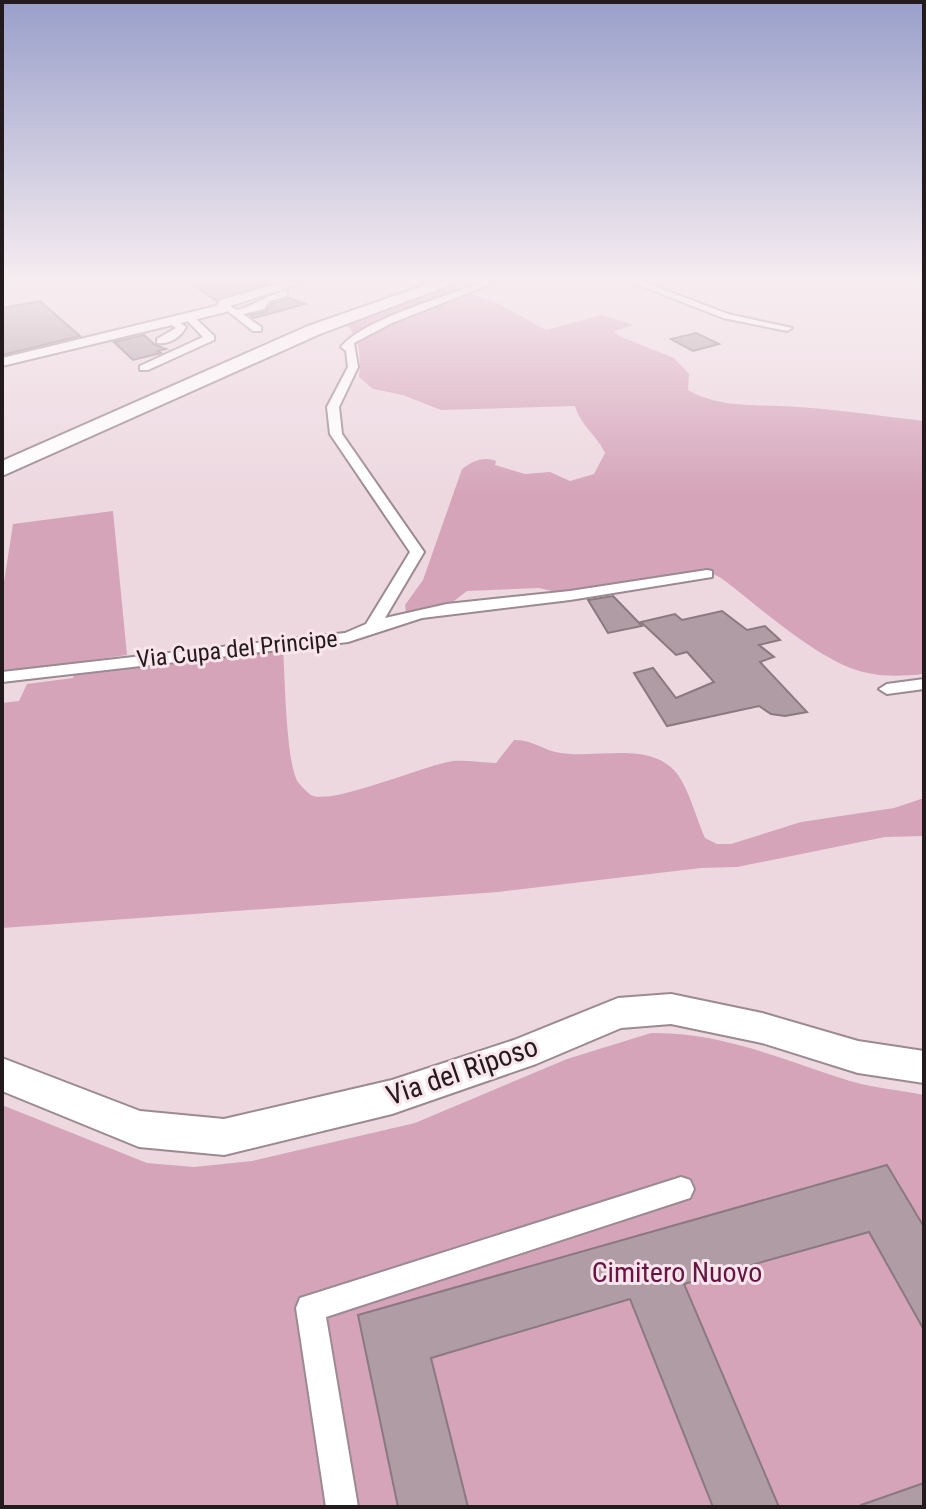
<svg xmlns="http://www.w3.org/2000/svg" width="926" height="1509" font-family="'Roboto Condensed',sans-serif">
	<rect width="100%" height="100%" fill="#edd8e0"/>
	<path fill="#d5a4b9" d="M448,286l49,17 49,27 56,-15 31,10 -19,6 5,5 55,22 15,16 -1,16c32,19 75,14 111,17 42,3 83,9 125,14v253c-19,2 -38,3 -56,-1 -46,-8 -109,-67 -147,-95l-16,-8 -127,20 4,8 -43,-10 -72,3 -31,24 -29,4 -2,-14 18,-25 39,-111c11,-8 21,-13 34,-8l-1,4 30,9 25,-2 20,9 24,-7 11,-21c-9,-19 -24,-27 -30,-47l-134,4 -38,-15 -30,-6 -14,-12c2,-20 1,-38 -12,-52l11,-8z
		M113,511l14,144 -125,18v-78l11,-71z
		M283,649c2,27 3,115 15,133 2,3 10,11 13,13 20,11 113,-30 142,-34 14,-1 29,2 43,2l18,-23c18,-1 30,11 47,13 37,6 91,-13 117,22 12,17 18,43 27,63l12,6h14l70,-22 93,-14 30,-10v38l-39,1 -148,30 -36,1 -203,24 -496,36v-225l17,-2 8,-17 46,-6 2,-8z
		M651,1033c72,-1 132,27 199,48 24,7 50,9 74,14v412h-922v-402l145,58 47,4 58,-6 163,-38 152,-64z"/>
	<path fill="#af9ca4" stroke="#8b7980" stroke-width="2" d="M190,282h83l-57,19z
		M289,298l16,6 -51,14 -4,-3 15,-3 7,-8z
		M40,301l40,35 -78,19v-47z
		M696,333l23,11 -26,7 -22,-12z
		M144,335l11,10 11,4 -8,2 3,2 -28,7 -19,-18z
		M613,596l29,30 -34,7 -20,-33z
		M722,611l25,19 18,-4 15,14 -21,5 15,12 -14,5 47,50 -22,4 -14,-2 -12,-8 -92,20 -33,-53 19,-5 23,30 38,-16 -27,-30 -11,3 -35,-33 34,-8 7,6z
		M887,1165l37,62v103l-55,-98 -185,52 95,223h-66l-83,-208 -199,59 37,149h-70l-40,-192z
		M924,1483v24h-63v-2z"/>
	<g fill="none" stroke-linecap="round" stroke-linejoin="round">
		<defs>
			<path id="street" d="M483,282h13l-104,41 -38,20 4,24 -19,40 3,27 82,118 -39,66 62,-14 123,-13 137,-21 5,1v6l-142,23 -148,18 -74,24 -346,40v-10l343,-39 21,-9 44,-72 -80,-118 -3,-27 21,-40 -2,-16 -5,-4c21,-27 106,-51 142,-65z
				M631,282h13l84,32 64,14 -5,3 -64,-13z
				M284,291l3,1v4l-17,5 -6,8 -21,5 18,13v4h-8l-28,-22 5,-3 7,4c18,-5 29,-14 47,-19z
				M185,314h6l23,22v4l-66,30h-8v-4l63,-29 -18,-19z
				M167,318h6l13,9c-5,10 -17,18 -29,16v-4l19,-11 -9,-6z
				M924,679v10l-37,5 -8,-5 8,-5z
				M681,1177l9,3 4,9 -4,9 -364,119 32,190h-32l-30,-199 4,-10z"/>
			<path id="secondary" d="M285,282h20l-75,24 -4,6 -224,54v-8l214,-52 4,-6z"/>
			<path id="primary" d="M671,994l91,19 96,28 66,10v32l-66,-10 -96,-30 -91,-19 -50,4 -85,36 -144,50 -168,41 -85,-8 -137,-56v-33l138,53 84,8 168,-39 122,-40 104,-42z"/>
			<path id="highway" d="M434,282h24l-138,52 -318,142v-15l306,-135z"/>
		</defs>
		<use href="#street" stroke="#9c8991" stroke-width="4"/>
		<use href="#secondary" stroke="#9c8991" stroke-width="4"/>
		<use href="#primary" stroke="#9c8991" stroke-width="4"/>
		<use href="#highway" stroke="#9c8991" stroke-width="4"/>
		<use href="#street" fill="#fff" fill-rule="evenodd"/>
		<use href="#secondary" fill="#fff" fill-rule="evenodd"/>
		<use href="#primary" fill="#fff" fill-rule="evenodd"/>
		<use href="#highway" fill="#fff" fill-rule="evenodd"/>
	</g>
	<linearGradient id="sky" x2="0" y2="1"><stop stop-color="#999fca"/><stop offset="0.57" stop-color="#f7edf1"/><stop offset="1" stop-color="#f7edf1" stop-opacity="0"/></linearGradient>
	<rect width="926" height="493" fill="url(#sky)"/>
	<g text-anchor="middle" dominant-baseline="central" stroke-width="6" stroke-linejoin="round" paint-order="stroke">
		<g font-size="24" fill="#221a1d" stroke="#fae5ed">
			<text transform="translate(237 649) rotate(-6)">Via Cupa del Principe</text>
		</g>
		<g font-size="28" fill="#221a1d" stroke="#fae5ed">
			<text transform="translate(462 1071) rotate(-19)">Via del Riposo</text>
		</g>
		<g font-size="28" fill="#661542" stroke="#fae5ed">
			<text x="677" y="1272">Cimitero Nuovo</text>
		</g>
	</g>
	<rect width="926" height="1509" fill="none" stroke="#221a1d" stroke-width="8"/>
</svg>
